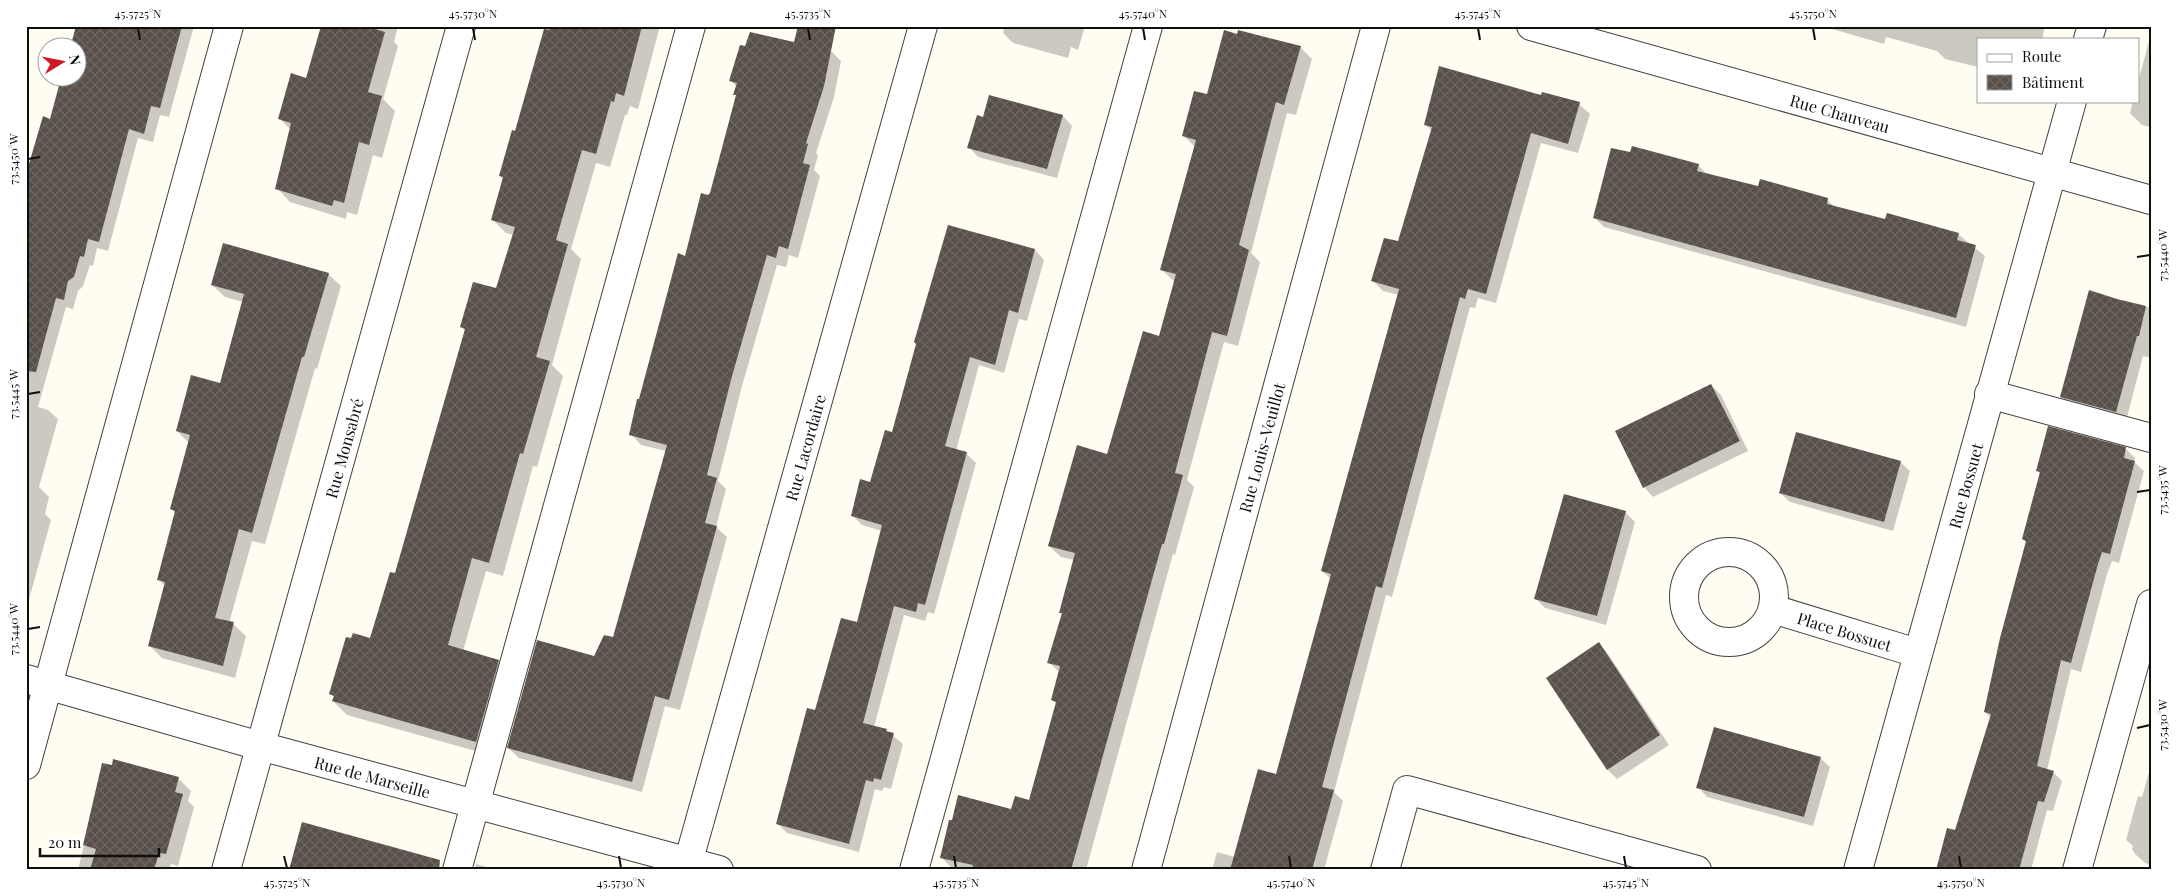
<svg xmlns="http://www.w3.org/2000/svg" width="2177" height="896" font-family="'Playfair Display',serif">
	<defs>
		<pattern id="building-cross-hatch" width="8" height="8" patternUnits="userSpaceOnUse" patternTransform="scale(1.25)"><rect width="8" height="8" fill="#59504a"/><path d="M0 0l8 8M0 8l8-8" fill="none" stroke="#6c6560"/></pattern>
	</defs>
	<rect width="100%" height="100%" fill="#fffcf1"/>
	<path fill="#0003" d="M76,26h118l-25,91 -9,-2 -7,27 -15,-4 -30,113 -11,-3 -4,18 -3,-1 -7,21 -5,5 -5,18 -7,-2 -28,100 10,3 10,9 -19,68 10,10 -4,17 6,6 -25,90v-432l24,-58 12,-42h16z
		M322,26h76l-4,16 4,4 -15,53 12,12 -13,47 -9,-3 -16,60 -10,-3 -1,7 -56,-17 -13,-14 14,-58 -11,-11 27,-40z
		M547,26h113l-22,83 -8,-3 -3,9h-2l-15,52 -14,-4 -25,86 10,10 -29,106 11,11 -26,91 -4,-1 -30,110 -17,-5 -23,80 35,10 14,14 -22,80 -143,-40 -14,-14 2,-4 -4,-3 40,-55 25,-65 70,-243 -4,-4 35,-37 17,-55 -8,-2 -14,-14 12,-40 -4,-3 16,-43z
		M1005,26h80l-7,24 -7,-3 -3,11 -55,-15 -10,-10z
		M1822,26h223l-3,13h-64v28l-33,-8 -8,-8 -51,-14 -2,7z
		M2151,34v93l-9,-2 -12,-12 3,-12h5v-19z
		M1300,47l12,12 -16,56 -9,-2 -36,140 9,9 -22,84 -14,-4 -37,138 7,7 -19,68 -2,-1 -87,316 -133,-1 -11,-11 70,-48 18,-8 27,-98 -4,-4 7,-27 -11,-11 14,-47 -3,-3 14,-52 -13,-3 -12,-11 59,-91 52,-118 15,-55 -13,-12 33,-123 -11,-11 24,-40z
		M831,51l10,10 -7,36 -18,56 2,2 -4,15 6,6 -22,82 -9,-3 -3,12 -9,-2 -35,121 -24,95 8,8 -10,38 11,10 -47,173 -15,-4 -23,86 -123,-34 -11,-10 106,-110 52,-187 -25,-6 -10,-11 55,-177 25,-63 26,-98 -2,-2 2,-7 -7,-7z
		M1542,97l37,7 11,10 -12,39 -37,-10 -45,160 -18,-5 -3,10 -5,-1 -78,290 -6,-2 -52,197 9,9 -19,69h-112l5,-18 18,5 42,-82 54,-196 -9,-8 77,-276 -16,-4 -10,-10 26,-39 33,-111 -7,-7z
		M1063,116l9,10 -15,52 -79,-21 -9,-10 15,-29z
		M1698,165l10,10 50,12 69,13 8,7 51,14 72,13 27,22 -19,71 -362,-100 -10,-10z
		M1035,250l9,10 -17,61 -8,-2 -15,54 -25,-8 -23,86 10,2 10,10 -42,151 -6,-2 -3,9 -21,-6 -30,112 12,3 17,14 -12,45 -7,-2 -2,4 -7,-2 -16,63 -72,-19 -9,-9 38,-112 41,-88 25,-93 -20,-6 -9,-9 18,-33 22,-50z
		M328,274l13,12 -24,83 -2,-1 -50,176 -13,-3 -23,82 4,1 13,12 -11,42 -73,-20 -12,-12 15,-60 -7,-7 18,-66 -5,-4 18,-66 -12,-12 44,-47 22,-82 -18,-5 -13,-12z
		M2117,301l34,7v50l-8,-2 -17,65 -55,-15 -10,-9z
		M1711,385l10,10 27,56 -95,46 -9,-10z
		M2126,449l9,9 -1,4 10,9 -25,92 -7,-2 -5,13 -26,98 -10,-3 -24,101 6,2 9,9 -9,30 -6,-1 -16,60h-94l19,-38 35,-114 -6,-6 42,-169 -4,-4 17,-65 -3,-4z
		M1900,462l10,9 -17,60 -103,-29 -10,-9z
		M1625,512l10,10 -29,103 -61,-17 -9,-9z
		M1599,644l9,10 61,91 -52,34 -9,-9 -61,-92z
		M1820,758l10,9 -17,59 -106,-29 -9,-10z
		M114,761l65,18 12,12 -3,10 6,6 -16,59 -7,-2 -2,6h-91l25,-106 9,3z
		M2151,765v105h-3l1,-5 -4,-2 -10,-9 -3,-5 1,-3 -7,-6 12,-44 4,1z
		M476,864l22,6h-23z"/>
	<path fill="url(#building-cross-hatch)" d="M76,26h106l-22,82 -9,-2 -7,28 -15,-5 -30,113 -11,-3 -4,18 -4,-1 -6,21 -6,4 -4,19 -8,-2 -20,74 -10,-1v-197l17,-58 7,3 11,-41h17v-30h-8z
		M321,26h44l20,6 -17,60 14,4 -13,49 -10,-3 -15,61 -10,-3 -2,6 -57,-17 16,-66 -13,-4 13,-46 15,5z
		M551,26h91l-18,70 -8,-3 -2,9 -3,-1 -15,53 -14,-4 -26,90 12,4 -32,113 14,4 -27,93 -3,-1 -31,110 -17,-5 -24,87 51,15 -23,82 -144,-41 2,-5 -5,-2 17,-57 5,1 2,-5 17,5 20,-66 5,1 70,-244 -5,-2 13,-45 23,6 19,-61 -24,-7 12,-43 -4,-1 13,-46 3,1 29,-102 5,1z
		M798,26h38l-12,60 -18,57 2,1 -5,19 7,2 -22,84 -9,-3 -3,12 -9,-3 -35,121 -25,99 10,3 -12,45 12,3 -48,174 -14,-4 -23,86 -125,-34 30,-108 57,16 10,-21 9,2 54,-192 -38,-10 8,-36h2l39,-146 7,3 16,-63 7,2 2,-2 26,-98h-3l4,-12 -8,-2 11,-36 5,1 5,-14 44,10z
		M1224,30l13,4 1,-4 63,16 -17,59 -8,-3 -37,143 10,5 -22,86 -15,-4 -37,141 8,2 -19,69h-2l-91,326h-99l1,-5 -33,-7 9,-38h3l6,-25 53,14 4,-13 14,4 27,-98 -5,-2 9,-34 -13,-3 15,-50h-3l16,-60 -27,-7 29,-101 30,9 36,-123 16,5 17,-62 -16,-4 36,-130 -14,-4 12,-45 13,3z
		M1439,66l102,29 1,-3 38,10 -12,42 -37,-11 -45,161 -18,-5 -3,10 -5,-2 -78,291 -6,-2 -54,201 12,3 -22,80h-82l28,-101 18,5 55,-200 -10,-3 78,-282 -28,-8 13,-43 14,3 34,-114 -8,-2z
		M989,95l74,20 -16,54 -80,-21 10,-33 6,2z
		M1632,146l67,18 -2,7 61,15 2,-7 68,19 -1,6 58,15 2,-6 72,20 -2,7 19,5 -20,73 -363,-100 18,-70 19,4z
		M948,225l87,24 -17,64 -9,-3 -14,55 -25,-8 -25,89 22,6 -42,153 -7,-2 -2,9 -22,-6 -31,117 24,6 -1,2 8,2 -13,47 -7,-2 -1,4 -7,-2 -17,64 -73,-20 31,-116 8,2 26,-92 16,4 25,-97 -31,-9 9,-37 10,3 15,-52 7,2 24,-88 -2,-2z
		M223,243l106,30 -25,84h-2l-50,176 -13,-4 -24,89 19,4 -11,44 -75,-20 17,-64 -8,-2 18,-69 -5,-2 20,-74 -14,-4 15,-56 29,8 24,-89 -33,-9z
		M2089,290l28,9 29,7 -7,30h-2l-21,76 -56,-15z
		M1711,384l29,57 -97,47 -28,-57z
		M2048,426l78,21 -2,11 11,3 -25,93 -8,-2 -4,12 -27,99 -10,-3 -24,106 17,5 -10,31 -6,-1 -19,69h-83l11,-42 8,2 36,-116 -7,-2 16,-74 26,-97 -4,-2 18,-67 -4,-1z
		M1796,432l105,29 -17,61 -105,-29z
		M1564,494l62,17 -29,105 -63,-17z
		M1599,642l61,93 -53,35 -61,-92z
		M1714,727l107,30 -17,60 -108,-29z
		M113,759l66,18 -4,15 8,2 -17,60 -7,-1 -5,17h-64l6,-21 -13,-4 19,-82 10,2z
		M302,822l138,38 -1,10h-150z"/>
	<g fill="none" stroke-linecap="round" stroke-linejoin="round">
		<defs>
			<g id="minor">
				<path id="s1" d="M1531,26l620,174"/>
				<path d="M2088,39l4,-13"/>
				<path d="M1989,394l162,44"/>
				<circle cx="1729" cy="597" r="45"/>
				<path id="s2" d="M1773,609l144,44"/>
				<path id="s3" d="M26,679l234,67 459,124"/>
				<path d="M26,765l203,-739"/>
				<path id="s4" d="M226,870l235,-844"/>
				<path d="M457,870l234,-844"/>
				<path id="s5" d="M686,870l237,-844"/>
				<path d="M914,870l234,-844"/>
				<path id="s6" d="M1146,870l230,-844"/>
				<path d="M1385,870l22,-80 290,80"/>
				<path id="s7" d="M1858,870l214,-769"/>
				<path d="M2077,870l74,-266"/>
			</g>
		</defs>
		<use href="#minor" stroke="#424242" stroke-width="30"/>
		<use href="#minor" stroke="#fff" stroke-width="28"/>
	</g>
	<path fill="none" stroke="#0f0f0f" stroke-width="2" d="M138,28l2,12M473,28l2,12M808,28l2,12M1143,28l2,12M1478,28l2,12M1813,28l2,12M28,159l12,-2M2137,257l13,-2M28,394l12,-2M2137,492l13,-2M28,629l12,-2M2137,728l13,-3M284,856l3,12M619,856l2,12M954,856l2,12M1289,856l2,12M1624,856l2,12M1959,856l2,12"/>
	<g text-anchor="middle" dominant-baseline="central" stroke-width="5" stroke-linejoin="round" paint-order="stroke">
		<g font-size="16" fill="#0f0f0f" stroke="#fff">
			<text stroke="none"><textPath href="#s1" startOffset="321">Rue Chauveau</textPath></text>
			<text stroke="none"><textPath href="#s4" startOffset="438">Rue Monsabré</textPath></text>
			<text stroke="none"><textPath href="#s5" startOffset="439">Rue Lacordaire</textPath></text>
			<text stroke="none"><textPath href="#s6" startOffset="438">Rue Louis-Veuillot</textPath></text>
			<text stroke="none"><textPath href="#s7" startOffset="399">Rue Bossuet</textPath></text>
			<text stroke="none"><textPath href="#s2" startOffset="75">Place Bossuet</textPath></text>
			<text stroke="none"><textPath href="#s3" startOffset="360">Rue de Marseille</textPath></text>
		</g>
	</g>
	<rect width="2177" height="896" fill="none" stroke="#ffffff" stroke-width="55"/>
	<rect x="1977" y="38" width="162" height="65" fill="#ffffff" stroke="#9f9f9f"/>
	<rect x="1987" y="54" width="25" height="8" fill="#ffffff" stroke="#9f9f9f"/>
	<text x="2022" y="62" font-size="15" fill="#0f0f0f">Route</text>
	<rect x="1987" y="75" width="25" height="15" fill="url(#building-cross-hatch)" stroke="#9f9f9f"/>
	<text x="2022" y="88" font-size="15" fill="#0f0f0f">Bâtiment</text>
	<g transform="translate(62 62) rotate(80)"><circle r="24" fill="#ffffff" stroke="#9f9f9f"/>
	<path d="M0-4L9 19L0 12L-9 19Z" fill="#cd1923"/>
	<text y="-8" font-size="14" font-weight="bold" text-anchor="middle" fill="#0f0f0f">N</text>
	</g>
	<path d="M40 848v8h119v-8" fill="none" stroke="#0f0f0f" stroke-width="2.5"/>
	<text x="48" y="848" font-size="15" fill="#0f0f0f" stroke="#ffffff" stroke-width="4" paint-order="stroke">20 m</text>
	<rect x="28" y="28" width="2122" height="840" fill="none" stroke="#0f0f0f" stroke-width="2"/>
	<g font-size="12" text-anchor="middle" fill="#0f0f0f">
		<text x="138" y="18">45.5725°N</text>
		<text x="473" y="18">45.5730°N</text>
		<text x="808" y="18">45.5735°N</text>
		<text x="1143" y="18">45.5740°N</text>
		<text x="1478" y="18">45.5745°N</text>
		<text x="1813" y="18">45.5750°N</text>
		<text transform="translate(14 159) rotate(-90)" y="4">73.5450°W</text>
		<text transform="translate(2163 255) rotate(-90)" y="4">73.5440°W</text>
		<text transform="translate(14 394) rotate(-90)" y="4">73.5445°W</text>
		<text transform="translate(2163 490) rotate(-90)" y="4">73.5435°W</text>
		<text transform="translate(14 629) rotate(-90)" y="4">73.5440°W</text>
		<text transform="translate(2163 725) rotate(-90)" y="4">73.5430°W</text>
		<text x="287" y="887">45.5725°N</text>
		<text x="621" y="887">45.5730°N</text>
		<text x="956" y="887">45.5735°N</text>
		<text x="1291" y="887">45.5740°N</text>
		<text x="1626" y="887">45.5745°N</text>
		<text x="1961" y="887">45.5750°N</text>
	</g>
</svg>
